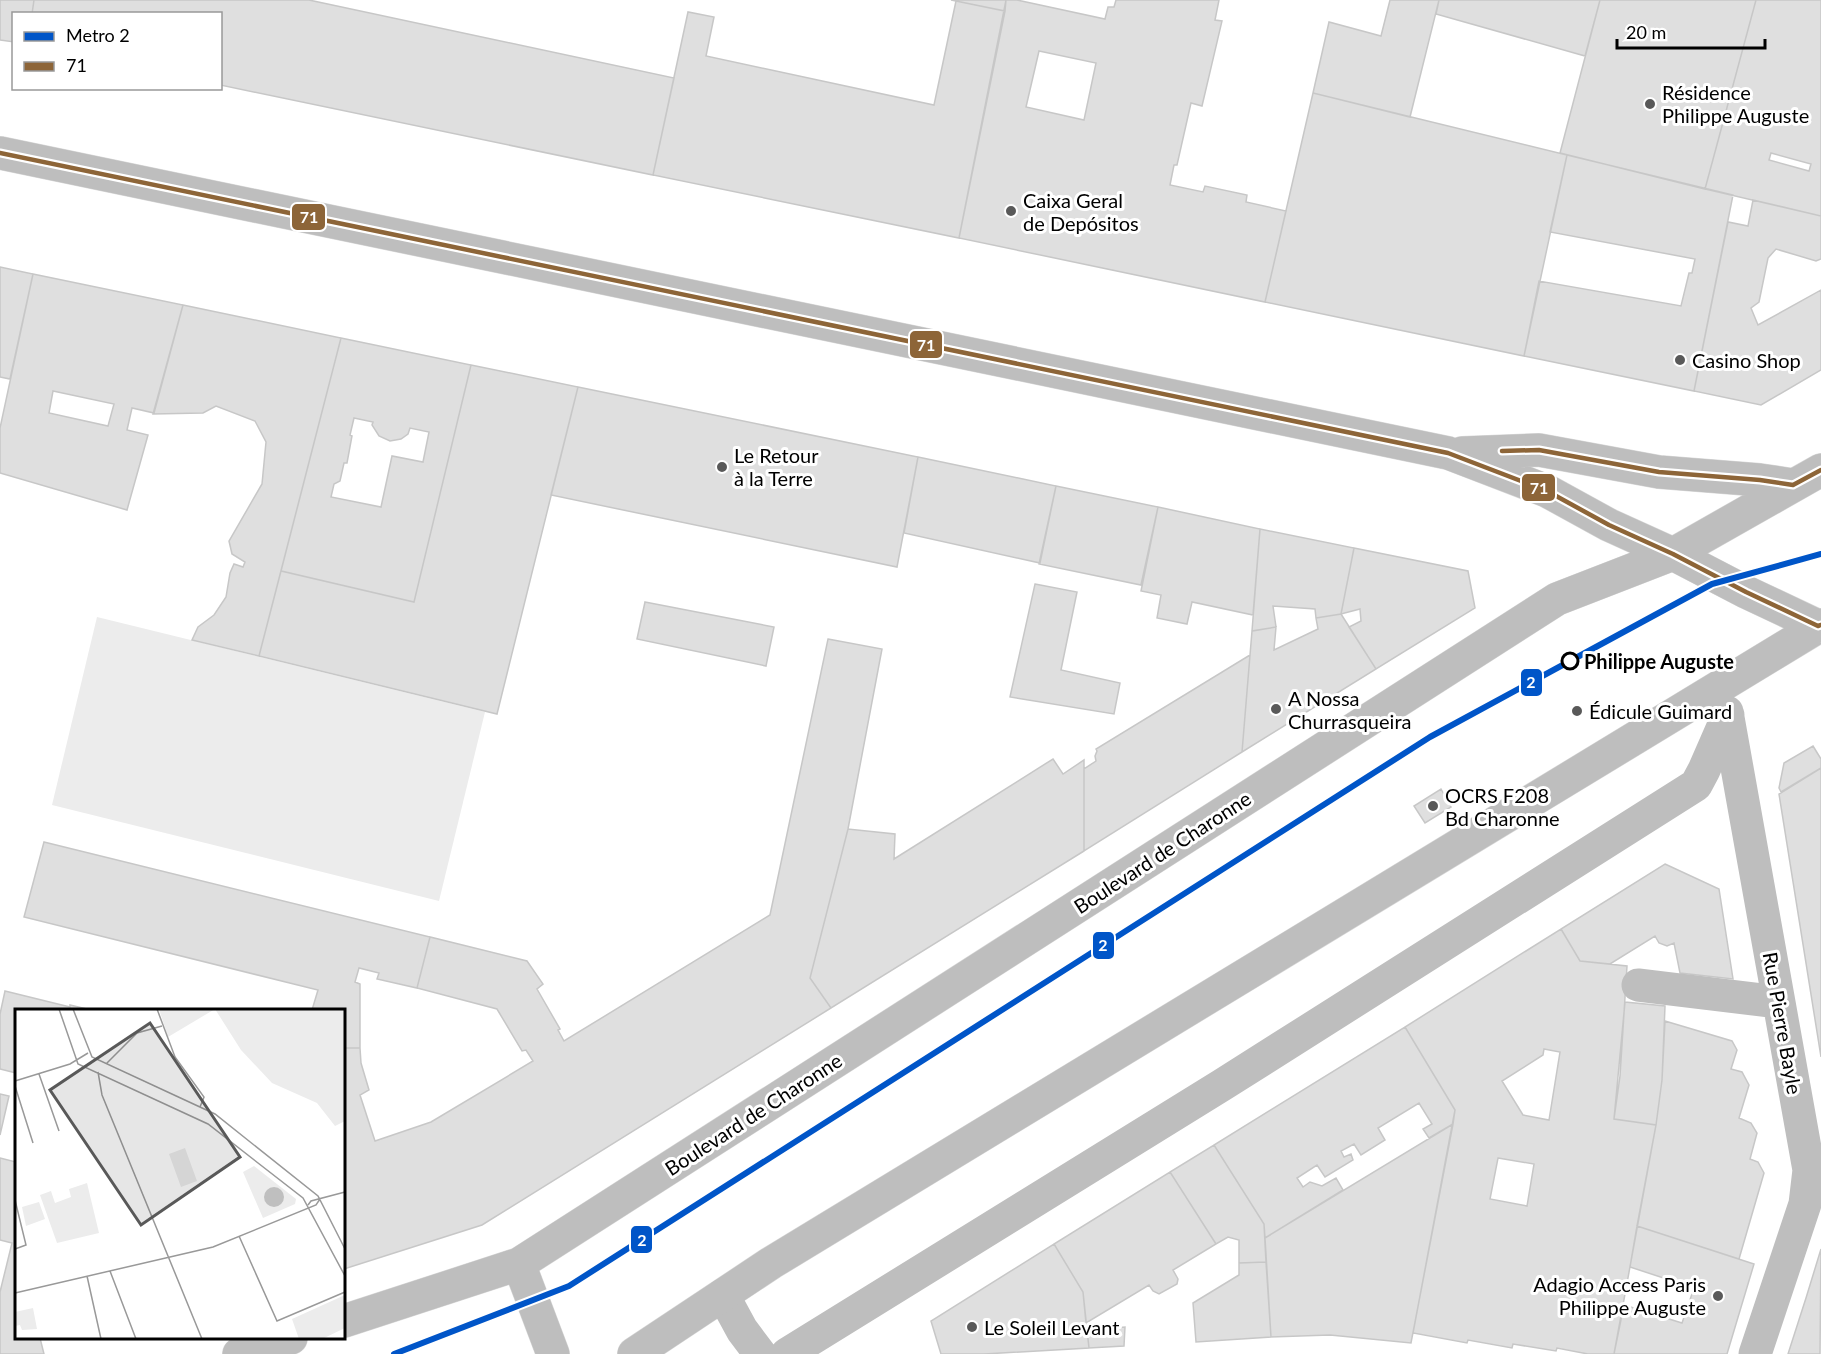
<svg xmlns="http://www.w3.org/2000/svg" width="1821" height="1354" font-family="Lato,sans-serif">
	<rect width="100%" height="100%" fill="#fff"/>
	<path fill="#ececec" d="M97,617l388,95 -46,189 -387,-96z"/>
	<path fill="#dfdfdf" stroke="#c7c7c7" stroke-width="1.5" fill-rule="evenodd" d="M0,0h34l-2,14h-18v28l-14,-2z
		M34,0h275l365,78 -21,97 -433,-90v-71h-188z
		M951,0h55l-1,11z
		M1006,0h11l88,19 3,-12h6l2,-7h103l-4,20 7,1 -20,85 -11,-3 -14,62h-3l-4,20 33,7 2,-6 42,9 -1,7 40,9 -21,91 -306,-64zM1039,51l57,12 -12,57 -58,-13z
		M1390,0h49l-29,117 -97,-24 16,-71 52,14z
		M1439,0h161l-15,56 -149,-42z
		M1600,0h156l-51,189 -145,-36z
		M1756,0h65v216l-116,-27zM1771,153l40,11 -2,7 -40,-11z
		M956,1l49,10 -46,227 -306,-63 35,-163 26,5 -8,39 228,49z
		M1313,93l254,62 -43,201 -259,-54z
		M1567,155l166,40 -39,196 -170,-35 15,-75 142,25 8,-33h3l3,-14 -145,-27z
		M1753,200l68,16v43l-5,2 -40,-12 -8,9 -9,44 -8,6 7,17 63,-35v80l-60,35 -67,-14 34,-169 20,4z
		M0,267l33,7 -23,105 -10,-2z
		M33,274l150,31 -29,108 -22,-5 -5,22 21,5 -21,75 -127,-37v-45zM53,391l61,13 -6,22 -59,-13z
		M183,305l158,33 -82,318 -67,-16 6,-13 16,-12 12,-18 4,-24 4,-9 9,3 2,-5 -13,-8 -3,-13 33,-57 4,-42 -11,-21 -39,-15 -13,7 -50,1z
		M341,338l130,27 -57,237 -133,-31zM354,418l19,4 -1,3 7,11 11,5 11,-2 7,-5 2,-6 19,4 -6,30 -31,-6 -11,51 -50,-10 3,-13 6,-3 4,-18h3l5,-27 -2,-1z
		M471,365l107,22 -81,327 -238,-58 22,-85 133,31z
		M578,387l340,70 -21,110 -346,-72z
		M918,457l138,29 -16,77 -136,-30z
		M1056,486l102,21 -17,78 -102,-21z
		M1158,507l102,22 -7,86 -61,-13 -5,22 -30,-6 4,-23 -20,-4z
		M1260,529l94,19 -13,66 -25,4 -1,-9 -42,-3 3,21 -24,4z
		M1354,548l114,23 7,37 -99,61 -27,-42 12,-6 -1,-12 -19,5z
		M1035,584l42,8 -16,78 59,13 -6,31 -104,-17z
		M645,602l129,25 -8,39 -129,-27z
		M1341,614l35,55 -134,83 10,-121 24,-4 -2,23 44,-21 -2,-11z
		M828,639l54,10 -34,180 -38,149 21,30 -349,217 -138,44v-221h16l1,15 8,27 -9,5 15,46 56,-19 102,-61 -7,-11 -4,1 -25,-42 -80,-21 13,-51 97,24 16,23 -6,5 23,40 -2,1 6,11 206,-126z
		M1250,655l-8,97 -158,99v-82l12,-8 -1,-5 2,-5 -1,-2z
		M1813,746l8,13v9l-40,24 -2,-4 5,-25z
		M1053,759l10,15 21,-14v91l-253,157 -21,-30 38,-149 47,5 -1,25z
		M1821,768v289l-42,-263z
		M1441,789l10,18 -26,16 -11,-17z
		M44,842l386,95 -13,51 -40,-9 2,-6 -20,-5 -4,14 5,2v64h-16v-38h-32l6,-20 -294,-73z
		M1665,864l54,25 14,90 -53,-6 -6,-30 -7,3 -8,-3 -4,-7 -45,28 -30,-3 -19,-32z
		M1561,929l19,32 47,5 -7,110 -6,43 42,6 -42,229h-26l-31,-6 -1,3 -43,-7 -1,4 -44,-8 -1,3 -54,-10 42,-223 -50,-83zM1544,1049l16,3 -11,68 -26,-5 -21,-34 41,-26zM1498,1158l36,6 -7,42 -37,-7z
		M5,991l65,16v-2l21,5h-75v63l-16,-4v-55z
		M1625,1002l40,4 -3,74 -6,45 -42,-6z
		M1665,1021l67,20 5,9 -6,19 11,3 7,13 -10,33 12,5 6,10 -7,26 8,3 6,11 -25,86 -102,-33 19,-101 6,-45z
		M1405,1027l50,83 -2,14 -24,14 -6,-9 9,-5 -13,-21 -41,25 7,12 -24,15 -7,-11 -13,7 3,6 7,-3 2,6 -28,17 -8,-12 -20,13 6,9 7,-5 12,4 14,-8 7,12 -78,48 -1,-14 -50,-79z
		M0,1094l9,2 -9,39z
		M1453,1124l-42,219 -81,-8 -59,2 -6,-99z
		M1214,1145l50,79 2,38 -27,1v-23l-11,-3 -12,7 -46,-72z
		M0,1158l16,4v176h24l4,16h-44v-62l12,-49 -12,-3z
		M1170,1172l46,72 -43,26 5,9 -1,5 -18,10 -6,-3 -4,-6 -63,38 -3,-31 -29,-48z
		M1637,1226l117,38 -27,90h-113l10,-49 58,18 12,-35 -64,-21z
		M1054,1244l29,48 6,56 -105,6h-43l-10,-33z
		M1821,1249l-1,105h-32l18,-56z
		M1266,1262l5,75 -75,5 -3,-39 46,-28v-12z
		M1125,1327l-1,19 -35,2 -2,-18z"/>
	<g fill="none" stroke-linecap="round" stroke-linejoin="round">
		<defs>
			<path id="major" d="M0,153l1448,300 99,38 62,34 64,29 73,38 72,34
				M1462,453l77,-3 120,22 101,8 33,5
				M519,1264l34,90
				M344,1321l175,-57 1038,-665 116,-45 148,-84
				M239,1354l52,-16
				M634,1354l137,-91 1050,-638"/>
		</defs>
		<use href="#major" stroke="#dbdbdb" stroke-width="34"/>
		<path stroke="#bebebe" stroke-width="33" d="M1727,712l82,458 -4,34 -50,150
			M1638,985l140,17
			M723,1295l19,35 18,24
			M787,1354l435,-269 474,-300 8,-15 24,-55"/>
		<use href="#major" stroke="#bebebe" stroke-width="33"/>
		<defs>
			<path id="bus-1" d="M0,153l1448,300 99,38 62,34 64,29 73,38 72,34 3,-1
				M1502,451l37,-1 120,22 101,8 33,5 28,-15"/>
		</defs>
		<use href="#bus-1" stroke="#fff" stroke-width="9"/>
		<use href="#bus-1" stroke="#8d6538" stroke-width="4.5"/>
		<defs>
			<path id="metro-1" d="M394,1354l175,-68 861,-549 282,-153 109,-30"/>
		</defs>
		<use href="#metro-1" stroke="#fff" stroke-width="10"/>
		<use href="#metro-1" stroke="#0055c8" stroke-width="6"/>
	</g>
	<g fill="#595959" stroke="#fff" stroke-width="2">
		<circle cx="1650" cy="104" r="6"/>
		<circle cx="1011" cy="211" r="6"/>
		<circle cx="1680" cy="360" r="6"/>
		<circle cx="722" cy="467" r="6"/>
		<circle cx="1276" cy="709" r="6"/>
		<circle cx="1577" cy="711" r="6"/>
		<circle cx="1433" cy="806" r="6"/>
		<circle cx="1718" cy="1296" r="6"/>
		<circle cx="972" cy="1327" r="6"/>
	</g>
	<circle fill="#fff" stroke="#000" stroke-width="3" cx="1570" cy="661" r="8"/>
	<g text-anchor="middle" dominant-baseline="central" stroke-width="6" stroke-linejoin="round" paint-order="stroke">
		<g font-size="20" fill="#000" stroke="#fff" text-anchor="start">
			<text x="1662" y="92">Résidence<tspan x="1662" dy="23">Philippe Auguste</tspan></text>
			<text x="1023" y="200">Caixa Geral<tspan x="1023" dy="23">de Depósitos</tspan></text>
			<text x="1692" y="360">Casino Shop</text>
			<text x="734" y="455">Le Retour<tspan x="734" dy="23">à la Terre</tspan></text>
			<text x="1288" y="698">A Nossa<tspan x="1288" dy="23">Churrasqueira</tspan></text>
			<text x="1589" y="711">Édicule Guimard</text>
			<text x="1445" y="795">OCRS F208<tspan x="1445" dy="23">Bd Charonne</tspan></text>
			<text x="1706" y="1284" text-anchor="end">Adagio Access Paris<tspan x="1706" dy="23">Philippe Auguste</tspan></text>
			<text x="984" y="1327">Le Soleil Levant</text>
		</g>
		<g font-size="20" font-weight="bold" fill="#000" stroke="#fff" text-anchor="start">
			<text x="1584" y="661">Philippe Auguste</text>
		</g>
		<g font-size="20" fill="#000" stroke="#fff">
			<text transform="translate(1162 852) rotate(-33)">Boulevard de Charonne</text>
			<text transform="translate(1783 1023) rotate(80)">Rue Pierre Bayle</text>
			<text transform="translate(753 1114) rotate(-33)">Boulevard de Charonne</text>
		</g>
	</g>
	<g transform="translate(15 1009)">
		<rect width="330" height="330" fill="#fff"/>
		<path d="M144,0h186v112l-10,5 -18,-23 -45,-20 -31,-33 -26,-41 -47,28zM170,139l12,33 -16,6 -12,-33zM239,157l42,33 -1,5 -32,14 -20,-46zM72,174l12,50 -42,10 -17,-48 11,-4 4,12 16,-6 -2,-8zM24,193l6,17 -19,7 -4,-19zM330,286v33l-23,11h-23l-7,-20zM18,299l4,21 -15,1 -2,-5 -5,1v-14z" fill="#ececec"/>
		<path d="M249 188a10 10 0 1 1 20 0a10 10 0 1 1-20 0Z" fill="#bfbfbf"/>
		<path fill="none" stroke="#999" stroke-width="1.5" d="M44,0l19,55 130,60 95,74 42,78M58,0l19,48 123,57 103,82 27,53M142,0l18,48 29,40 -4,10M91,55l31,-31 25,-7M83,63l4,23 100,244M24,65l20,57M0,72l55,-17 18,-11M0,77l18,57M0,191l11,45 -11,4M293,196l3,-4 34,-9M224,227l38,85 68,-29M95,262l26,68M72,267l14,63M0,284l198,-46 103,-42 4,-6"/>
		<path fill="#595959" fill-opacity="0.15" stroke="#595959" stroke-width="3" d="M135,14l90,134 -99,68 -91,-135z"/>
		<rect width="330" height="330" fill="none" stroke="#000" stroke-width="3"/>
	</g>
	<g stroke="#fff" stroke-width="2">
		<rect x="291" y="203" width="35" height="28" rx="6" fill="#8d6538"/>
		<rect x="909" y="330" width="34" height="29" rx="6" fill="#8d6538"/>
		<rect x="1521" y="473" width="35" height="29" rx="6" fill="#8d6538"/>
		<rect x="1520" y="668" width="23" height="29" rx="6" fill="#0055c8"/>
		<rect x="1092" y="931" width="23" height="29" rx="6" fill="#0055c8"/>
		<rect x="630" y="1225" width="23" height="29" rx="6" fill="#0055c8"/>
	</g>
	<g font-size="16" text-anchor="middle" font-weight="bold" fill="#fff">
		<text x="309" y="223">71</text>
		<text x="926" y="351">71</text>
		<text x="1539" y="494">71</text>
		<text x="1531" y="688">2</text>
		<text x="1103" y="951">2</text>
		<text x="642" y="1246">2</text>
	</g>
	<rect x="12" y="12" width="210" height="78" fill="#ffffff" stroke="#999999" stroke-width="1.5"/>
	<rect x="24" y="32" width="30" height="9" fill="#0055c8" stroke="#999999" stroke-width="1.5"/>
	<text x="66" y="42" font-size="18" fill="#000000">Metro 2</text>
	<rect x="24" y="62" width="30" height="9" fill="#8d6538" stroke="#999999" stroke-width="1.5"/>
	<text x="66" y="72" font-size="18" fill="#000000">71</text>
	<path d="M1617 39v9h148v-9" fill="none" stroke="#000000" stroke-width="3"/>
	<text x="1626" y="39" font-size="18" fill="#000000" stroke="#ffffff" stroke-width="4.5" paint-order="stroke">20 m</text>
</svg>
